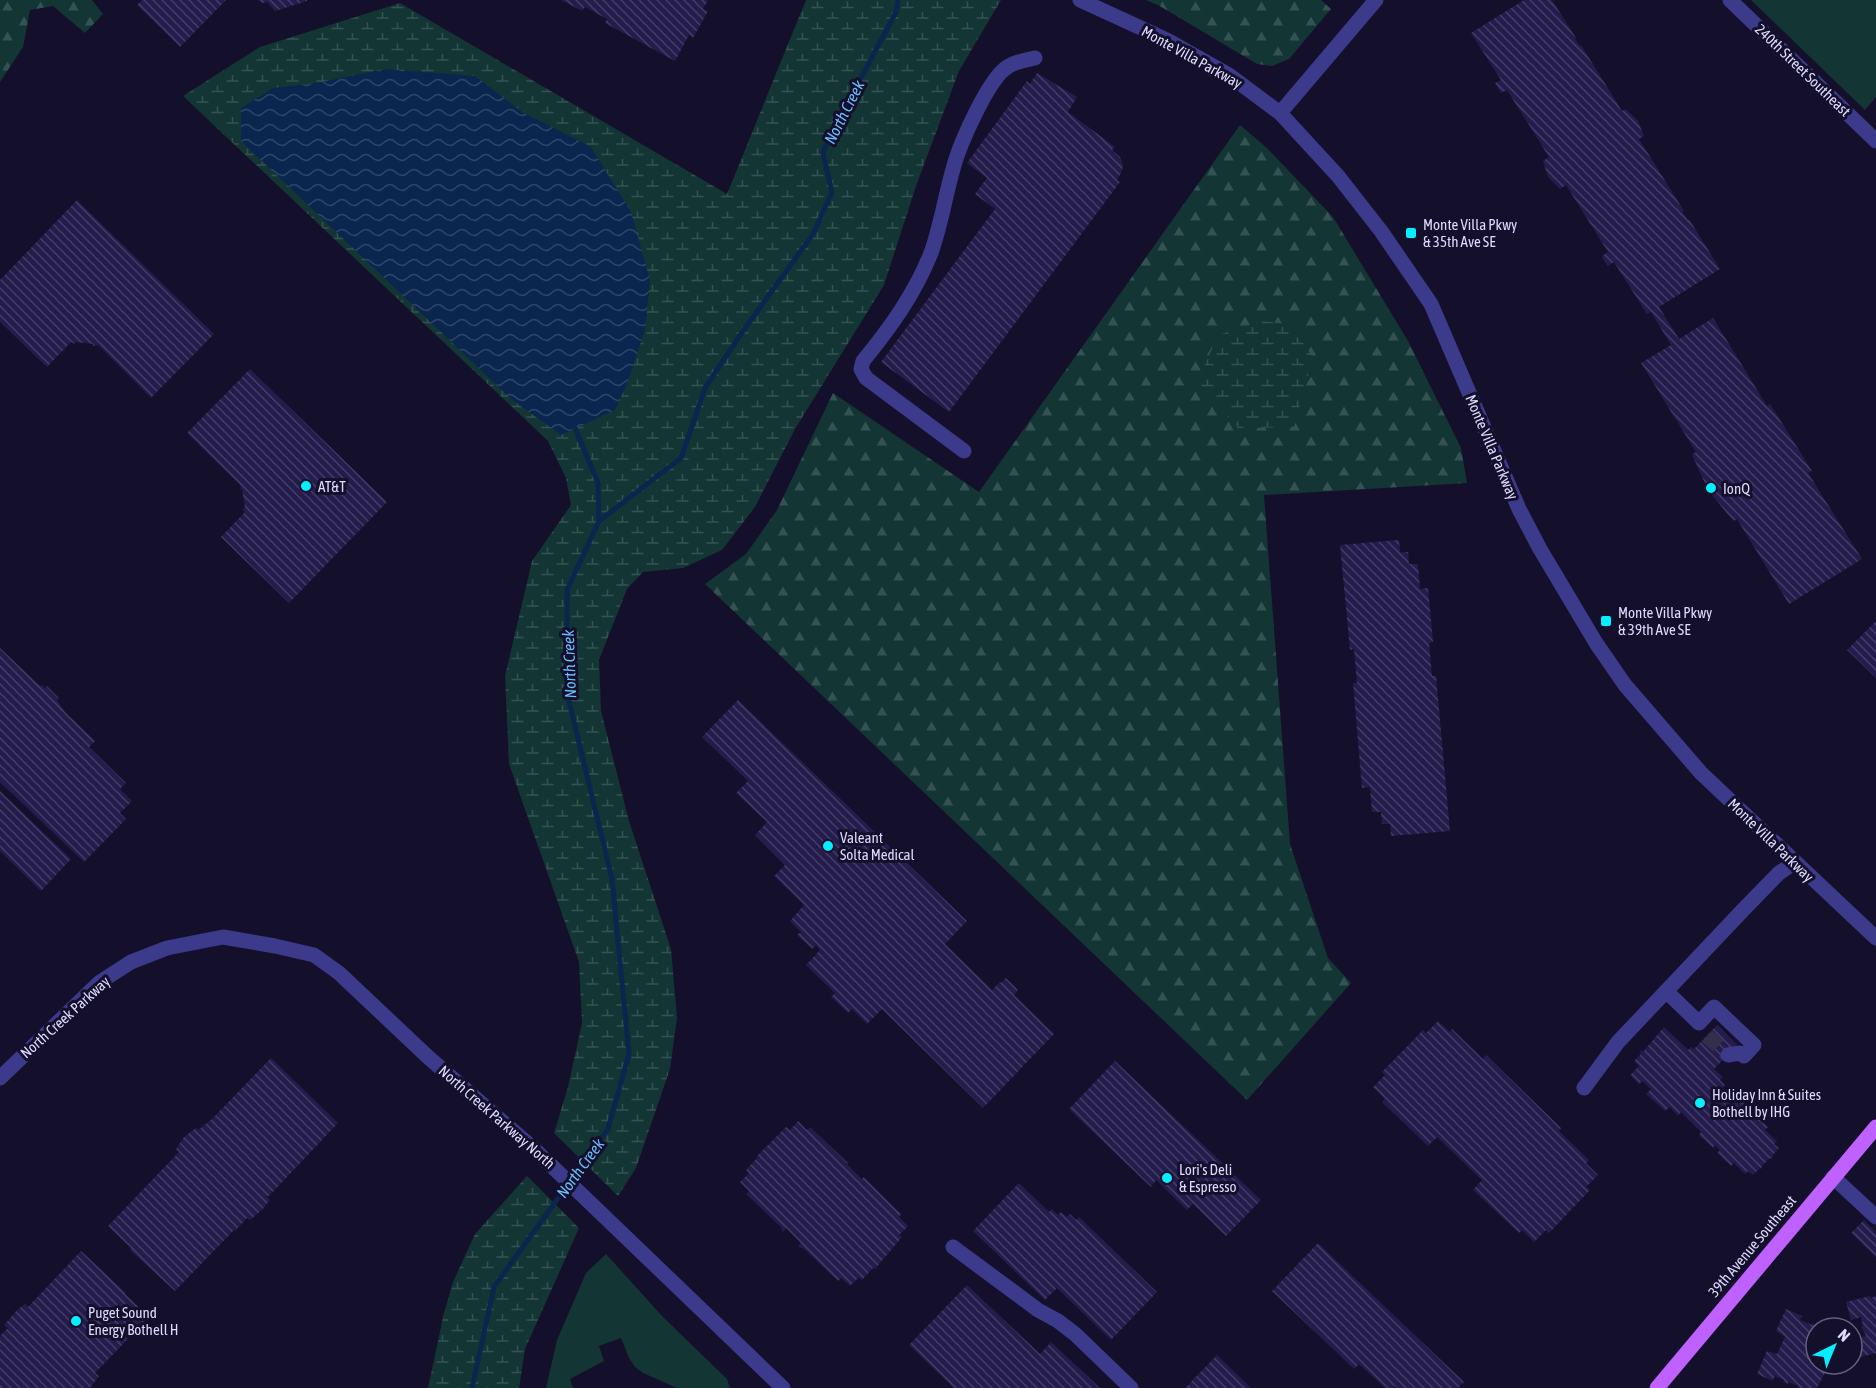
<svg xmlns="http://www.w3.org/2000/svg" width="1876" height="1388" font-family="'Asap Condensed',sans-serif">
	<defs>
		<pattern id="forest-firs" width="22" height="20" patternUnits="userSpaceOnUse" patternTransform="scale(1.5)"><rect width="22" height="20" fill="#133533"/><path d="M5 1l3.5 6h-7zM16 11l3.5 6h-7z" fill="#355252"/></pattern>
		<pattern id="wetland-marsh" width="20" height="14" patternUnits="userSpaceOnUse" patternTransform="scale(1.5)"><rect width="20" height="14" fill="#133533"/><path d="M1 5h8M5 5V1M11 12h8M15 12V8" fill="none" stroke="#355252"/></pattern>
		<pattern id="water-waves" width="16" height="10" patternUnits="userSpaceOnUse" patternTransform="scale(1.5)"><rect width="16" height="10" fill="#0b264e"/><path d="M0 5q4-4 8 0t8 0" fill="none" stroke="#2e4569"/></pattern>
		<pattern id="building-back-hatch" width="6" height="6" patternUnits="userSpaceOnUse" patternTransform="scale(1.5)"><rect width="6" height="6" fill="#241c4c"/><path d="M-1 5l2 2M0 0l6 6M5-1l2 2" fill="none" stroke="#433c67"/></pattern>
	</defs>
	<rect width="100%" height="100%" fill="#14102b"/>
	<path fill="#133533" d="M1751,0h125v97l-11,13z
		M606,1254l57,63 64,62 3,9h-53l-34,-15 -8,-6 -6,-9 -8,-20 -22,8 5,15 -34,18 3,9h-27l11,-48 29,-67z"/>
	<path fill="url(#forest-firs)" d="M0,0h92l11,14 -18,19 -32,-27 -23,4 -7,37 -23,35z
		M1146,0h175l10,9 -42,50 -17,7 -15,-2 -99,-59z
		M1240,125l27,23 66,69 75,124 53,107 6,35 -203,12 26,349 38,114 23,25 -104,117 -542,-516 41,-30 31,-44 56,-117 146,99z"/>
	<path fill="url(#wetland-marsh)" d="M806,0h195l-42,71 -43,115 -32,99 -89,144 -40,78 -33,43 -39,18 -40,4 -16,17 -28,71 2,51 28,110 42,128 6,69 -7,51 -34,99 -18,28 -64,-63 14,-46 14,-64 -3,-61 -70,-198 -4,-88 27,-115 39,-56 -5,-27 -18,-37 -365,-345 77,-49 140,-44 327,191z
		M1263,321l31,4 19,34 -19,68 -56,1 -41,-45 21,-48z
		M527,1176l52,52 -54,121 -6,39h-91l16,-75 9,-31 22,-48z"/>
	<path fill="url(#water-waves)" d="M385,69l90,7 49,37 67,34 40,65 19,68 -5,50 -18,54 -12,26 -54,25 -50,-36 -270,-258v-33l32,-20 43,-5z"/>
	<g fill="none" stroke-linecap="round" stroke-linejoin="round">
		<path stroke="#0b264e" stroke-width="5" d="M575,428l23,55 1,38
			M472,1388l22,-101 114,-158 21,-75 -17,-175 -45,-186v-103l32,-69 82,-63 24,-70 36,-54 72,-100 19,-42 -9,-39 6,-15 67,-126 2,-12"/>
	</g>
	<path fill="url(#building-back-hatch)" d="M142,0h84l-46,47 -43,-42z
		M258,0h49v1l-32,10 -8,-9 -5,1z
		M561,0h147l-5,9 5,2 -15,27 -4,-3 -14,26 -70,-38 2,-4 -22,-12 -3,4z
		M1524,0h28l24,38 -1,1 5,7 1,-1 41,66 4,-2 12,12 6,15 -5,3 45,72 -2,1 6,8 1,-1 31,50 -61,38 20,32 34,-21 54,88 3,-2 42,67 -4,2 54,86 -73,45 -52,-85 -3,2 -4,-4 -22,-27 -14,-31 -2,-5 4,-2 -55,-89 30,-18 -20,-33 -4,2 -33,-52 -6,4 -4,-5 -2,-5 6,-4 -42,-67 -6,4 -12,-12 -5,-16 6,-4 -42,-67 -6,3 -2,-3 -4,-7 6,-3 -30,-47z
		M1037,73l40,24 -9,15 47,35 -3,3 8,7 3,8 -1,6 -5,9 3,2 -171,230 -68,-50 114,-153 -20,-15 12,-16 -20,-15 60,-82 3,3z
		M77,200l137,134 -63,64 -53,-53 -5,1v-2l-18,-2v2l-4,-2 -24,25 -47,-45v-42z
		M250,369l137,133 -98,101 -68,-66 24,-25 -2,-2v-2h2l-3,-19 -2,1 1,-4 -54,-53z
		M1399,540l1,12h8l1,12h9l2,25 8,-1 5,54 -4,1 3,33h4l14,155 -59,5 -1,-12h-8l-1,-12h-9l-2,-25 -8,1 -9,-105h4l-3,-34 -4,1 -10,-105z
		M1876,621v57l-29,-28z
		M0,648l40,38 2,-1 3,3 2,-2 12,12 -2,2 8,12 30,29 -6,6 37,36 -6,6 12,12 -12,12 6,6 -42,43 -84,-80z
		M738,700l229,221 -22,23 47,46 8,-8 1,1 5,-5 12,12 -4,5 40,39 -71,74 -101,-99 -15,15 -15,-15 -4,4 -17,-16 4,-4 -29,-28 14,-15 -4,-5 -4,4 -15,-14 4,-3 -11,-11 14,-16 -30,-29 11,-11 -30,-30 12,-13 -31,-29 12,-12 -46,-44z
		M0,791l71,68 -30,32 -41,-40z
		M1438,1021l12,11 2,-3 31,30 3,-4 75,73 -2,3 30,29 -3,3 12,12 -12,12 4,3 -41,43 -3,-3 -12,12 -12,-12 -3,3 -46,-43 9,-10 -45,-43 -9,9 -46,-44 3,-3 -12,-12 12,-12 -3,-3 41,-42 3,3z
		M1717,1025l20,20 -23,24 9,8 -3,3 5,5 -3,3 11,11 3,-3 14,13 -3,3 5,5 2,-3 14,13 -3,3 12,11 -3,3 5,4 -7,8 1,1 -2,2 -1,-1 -8,8 -1,3 -1,-1 -7,7 -5,-4 -3,3 -11,-11 -3,3 -14,-13 3,-3 -5,-5 -2,3 -14,-13 2,-3 -20,-20 -3,4 -8,-9 -5,4 -19,-17 5,-5 -9,-8 -3,3 -9,-9 9,-9 -5,-5 7,-7 -1,-2 1,-2 2,2 21,-25 24,23 3,-3 3,2z
		M271,1058l67,65 -69,73h-3l4,4 -8,10 -12,10 -3,-2 -12,13 -1,-1 -59,61 -45,-41 1,-2 -23,-22 71,-74 -3,-3 8,-12 12,-9 2,2 14,-11z
		M1115,1061l146,139 -35,36 -33,-32 -6,6 -31,-30 -5,7 -82,-78z
		M798,1121l9,9 3,-3 38,36 -1,1 15,15 2,-2 37,37 -2,3 9,9 -9,9 3,2 -27,32 -2,-1 -11,12 -3,-3 -9,9 -9,-8 -3,3 -36,-34 -1,1 -3,-2 3,-3 -15,-15 -3,4 -2,-3 1,-1 -36,-34 3,-3 -9,-9 9,-9 -3,-3 11,-12 -1,-1 30,-30 4,3z
		M1019,1183l30,29 3,-3 6,6 3,-3 6,5 3,-3 6,6 3,-3 78,75 -46,48 -54,-52 -12,12 -72,-69z
		M1864,1220l12,12v25l-25,-24z
		M1318,1243l146,139 -6,6h-61l-2,-2 -2,2h-8l-26,-24 -5,5 -82,-78z
		M81,1251l45,42 -1,1 24,23 -54,56 4,3 -9,12h-90v-52l8,-8 -4,-3 13,-15 8,-6 3,3z
		M967,1285l73,69 11,-12 49,46h-146l-45,-43z
		M1870,1296v2l6,-2v57l-15,4 -5,-19 10,-2 -5,-10h2l-2,-9 -10,3 -5,-18z
		M1786,1309l16,7 -2,4 12,5 1,-2 2,2 1,39h1l-1,3 10,4 -9,17h-20l1,-2 -10,-4v2l-5,-2 1,-2 -9,-4 -2,5 -16,-7 10,-23 10,3 8,-17 -9,-6z
		M1217,1355l34,33h-66z"/>
	<g fill="none" stroke-linecap="round" stroke-linejoin="round">
		<path stroke="#322e4b" stroke-width="15" stroke-dasharray="15 8" stroke-linecap="butt" d="M1707,1036l21,19"/>
		<path stroke="#3b3a8b" stroke-width="15" d="M1080,0l87,40 62,35 51,38 58,63 43,55 50,73 88,205 21,40 56,94 29,42 76,88 175,165
			M1730,0l146,141
			M1280,113l96,-113
			M964,451l-98,-73 -5,-9 2,-8c28,-34 52,-68 68,-108 10,-28 14,-56 22,-84 6,-23 36,-93 56,-103 8,-5 18,-6 26,-8
			M1666,991l33,32 15,-16 40,38 -10,11 -4,-3 -12,2
			M0,1078l100,-96 31,-20 36,-14 56,-11 52,9 39,9 25,18 89,84 105,91 250,240
			M1584,1088l34,-46 125,-132 36,-37 15,-10
			M1833,1177l43,40
			M953,1247l85,63 20,11 17,13 56,54"/>
		<path stroke="#bf61ff" stroke-width="15" d="M1657,1388l219,-261"/>
	</g>
	<g fill="#06eeff" stroke="#14102b" stroke-width="2">
		<rect x="1405" y="227" width="12" height="12" rx="3"/>
		<circle cx="306" cy="486" r="6"/>
		<circle cx="1711" cy="488" r="6"/>
		<rect x="1600" y="615" width="12" height="12" rx="3"/>
		<circle cx="828" cy="846" r="6"/>
		<circle cx="1700" cy="1103" r="6"/>
		<circle cx="1167" cy="1178" r="6"/>
		<circle cx="76" cy="1321" r="6"/>
	</g>
	<g text-anchor="middle" dominant-baseline="central" stroke-width="6" stroke-linejoin="round" paint-order="stroke">
		<g font-size="15" fill="#dddaff" stroke="#14102b">
			<text transform="translate(1192 57) rotate(29)">Monte Villa Parkway</text>
			<text transform="translate(1803 70) rotate(44)">240th Street Southeast</text>
			<text transform="translate(1492 447) rotate(67)">Monte Villa Parkway</text>
			<text transform="translate(1771 840) rotate(44)">Monte Villa Parkway</text>
			<text transform="translate(65 1017) rotate(-42)">North Creek Parkway</text>
			<text transform="translate(497 1117) rotate(41)">North Creek Parkway North</text>
			<text transform="translate(1752 1246) rotate(-50)">39th Avenue Southeast</text>
		</g>
		<g font-size="15" fill="#dddaff" stroke="#14102b" text-anchor="start">
			<text x="1423" y="224">Monte Villa Pkwy<tspan x="1423" dy="17">&amp; 35th Ave SE</tspan></text>
			<text x="318" y="486">AT&amp;T</text>
			<text x="1723" y="488">IonQ</text>
			<text x="1618" y="612">Monte Villa Pkwy<tspan x="1618" dy="17">&amp; 39th Ave SE</tspan></text>
			<text x="840" y="837">Valeant<tspan x="840" dy="17">Solta Medical</tspan></text>
			<text x="1712" y="1094">Holiday Inn &amp; Suites<tspan x="1712" dy="17">Bothell by IHG</tspan></text>
			<text x="1179" y="1169">Lori's Deli<tspan x="1179" dy="17">&amp; Espresso</tspan></text>
			<text x="88" y="1312">Puget Sound<tspan x="88" dy="17">Energy Bothell H</tspan></text>
		</g>
		<g font-size="16" font-style="italic" fill="#68beff" stroke="#14102b">
			<text transform="translate(844 112) rotate(-63)">North Creek</text>
			<text transform="translate(569 664) rotate(-92)">North Creek</text>
			<text transform="translate(580 1168) rotate(-54)">North Creek</text>
		</g>
	</g>
	<g transform="translate(1834 1346) rotate(43)"><circle r="28" fill="#14102b" stroke="#646180" stroke-width="1.5"/>
	<path d="M0-4.5L10 22L0 15L-10 22Z" fill="#06eeff"/>
	<text y="-9" font-size="16" font-weight="bold" text-anchor="middle" fill="#dddaff">N</text>
	</g>
</svg>
